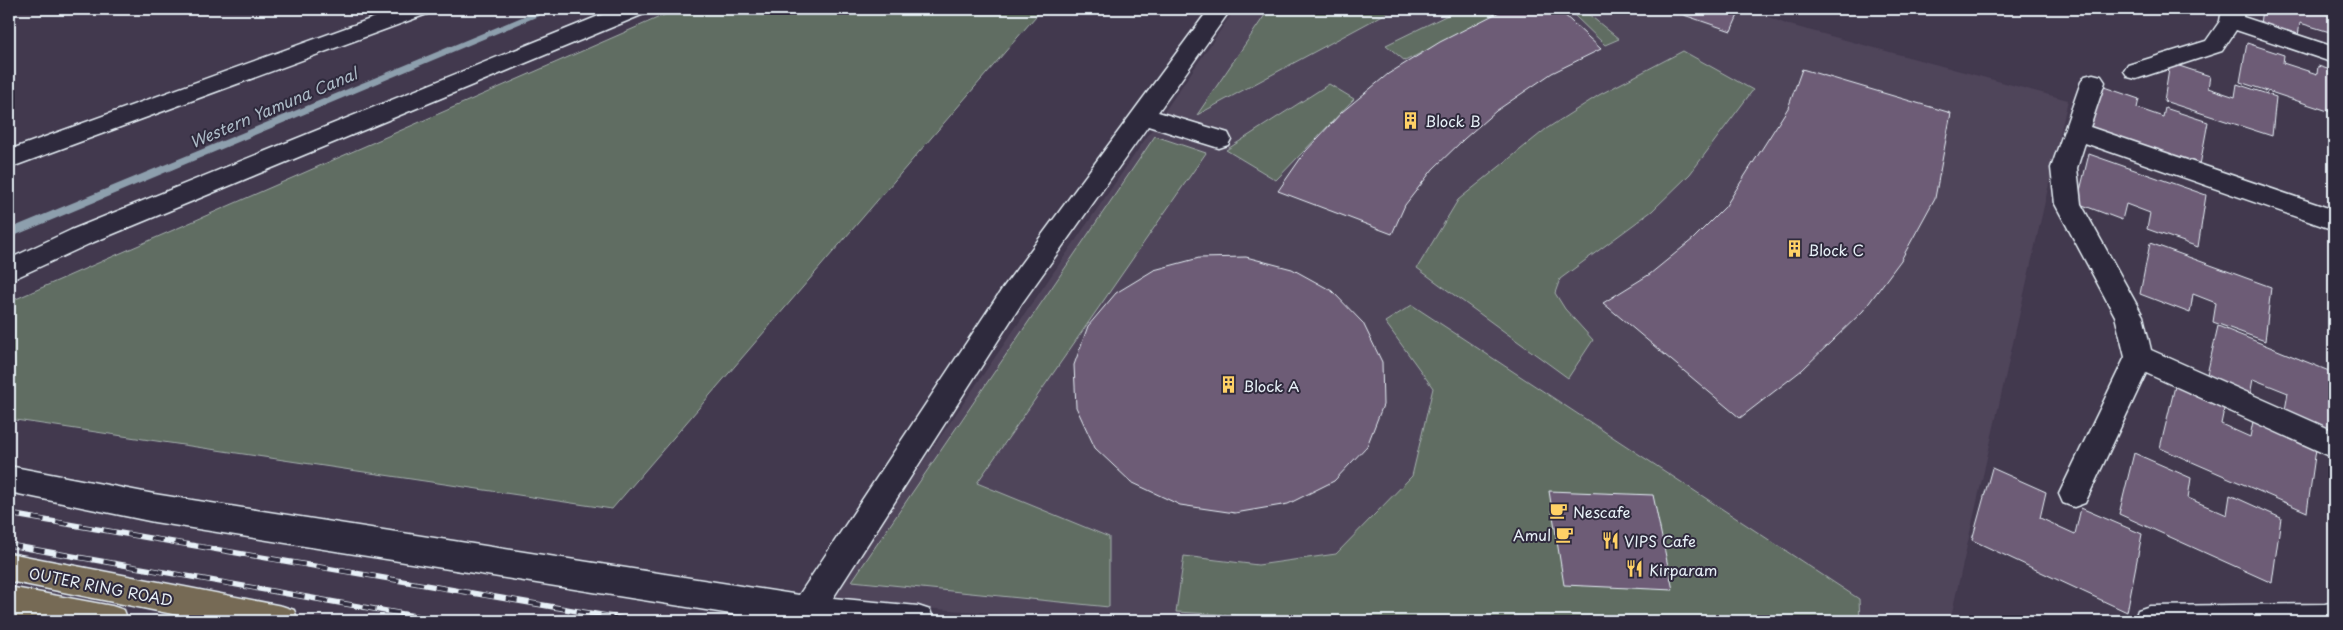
<svg xmlns="http://www.w3.org/2000/svg" width="2343" height="630" font-family="'Playpen Sans',sans-serif">
	<rect width="100%" height="100%" fill="#42394e"/>
	<filter id="ink" filterUnits="userSpaceOnUse"><feTurbulence type="fractalNoise" baseFrequency=".02" numOctaves="2"/><feDisplacementMap in="SourceGraphic" scale="10" xChannelSelector="R" yChannelSelector="G"/><feConvolveMatrix kernelMatrix="1 2 1 2 8 2 1 2 1" color-interpolation-filters="sRGB"/></filter>
	<g filter="url(#ink)">
		<path fill="#4f445a" d="M1235,9h514l37,15 282,76 -118,521h-851l-272,-20z"/>
		<path fill="#606d62" stroke="#a4afad" d="M678,9h364l-430,500 -603,-90v-117z
			M1269,9h125l-197,106z
			M1460,9h49l-104,52 -19,-16z
			M1546,9h36l37,30 -14,6 -32,-31 -15,5z
			M1683,51l70,39 -63,84 -38,37 -92,68 -5,14 10,16 28,31 -25,38 -151,-110 41,-68 88,-71 53,-34z
			M1329,84l25,15 -78,81 -50,-30z
			M1155,136l51,17 -229,330 132,54v70l-257,-26z
			M1412,305l447,294 1,22h-521l-163,-9 8,-56 74,9 78,-11 76,-78 21,-88 -48,-66z"/>
		<g fill="none" stroke-linecap="round" stroke-linejoin="round">
			<path fill="#8d9fad" fill-rule="evenodd" d="M541,9h14l-546,229v-9z"/>
		</g>
		<path fill="#6d5c76" stroke="#e8f1f8" d="M1505,9h53l43,40 -49,24 -56,38 -32,28 -31,30 -28,36 -13,29 -114,-43 27,-39 37,-40 46,-38 52,-32z
			M1677,9h48l14,4 -8,18 -56,-19z
			M2262,9h65l7,2v36h-2l1,-14 -33,-10 -2,13 -38,-12z
			M2247,43l37,12 -1,8 34,11 1,-8 16,5v42l-94,-31z
			M2170,63l40,13 -2,12 27,9 2,-13 39,13 -4,39 -108,-35z
			M1802,69l149,44 -16,85 -34,62 -38,51 -61,59 -62,48 -137,-115 47,-29 43,-35 32,-32 63,-99z
			M2101,86l38,13 -2,9 26,9 2,-9 43,14 -8,43 -109,-38z
			M2089,154l117,41 -8,52 -51,-18 3,-16 -24,-9 -4,16 -45,-17z
			M2150,243l121,44 -6,54 -52,-19 3,-19 -23,-9 -3,19 -50,-19z
			M1246,257l46,12 40,22 31,32 19,39 1,43 -16,41 -33,35 -46,23 -53,9 -55,-8 -49,-23 -36,-34 -19,-41 -2,-42 14,-39 28,-33 38,-23 45,-12z
			M2218,326l116,47v64l-50,-21 4,-23 -35,-14 -4,22 -44,-18z
			M2176,382l49,22 -4,20 29,13 4,-21 63,26 -10,70 -147,-64z
			M2134,453l57,25 -3,20 39,17 3,-20 51,23 -9,65 -153,-69z
			M1992,468l54,24 -6,26 35,16 6,-26 61,26 -15,78 -155,-72z
			M1549,491l104,4 20,95 -109,-5z"/>
		<g fill="none" stroke-linecap="round" stroke-linejoin="round">
			<defs>
				<path id="minor" d="M398,9h32l-3,5 -418,154v-18z
					M616,9h31l-3,5 -555,230 -80,37v-22l62,-29z
					M1209,9h22l-73,103 70,21 3,6 -3,6 -9,3 -71,-22 -126,177 -189,295 85,8 12,4 4,11h-159l-621,-99 -145,-30v-26l145,28 645,101 203,-306z
					M2222,9h22l-1,8 91,30v16l-98,-33 -14,21 -86,28 -8,-2 -4,-6 4,-6 78,-24 14,-20z
					M2093,74l8,2 4,6 -15,45 244,83v20l-249,-87 -8,25 4,36 62,112 8,34 183,81v27l-188,-85 -61,130 -11,4 -11,-4 -4,-9 66,-137 -10,-41 -60,-112 -4,-36 30,-86 4,-6z
					M2334,602v19h-200l4,-11 12,-4 175,-2z"/>
				<path id="major" d="M9,553l273,53 12,4 4,11h-91l-198,-40z"/>
				<path id="highway" d="M9,587l103,19 12,4 4,11h-96l-23,-4z"/>
			</defs>
			<use href="#minor" stroke="#e8f1f8" stroke-width="3"/>
			<use href="#major" stroke="#e8f1f8" stroke-width="3"/>
			<use href="#highway" stroke="#e8f1f8" stroke-width="3"/>
			<use href="#minor" fill="#2f2a3d" fill-rule="evenodd"/>
			<use href="#major" fill="#766a54" fill-rule="evenodd"/>
			<use href="#highway" fill="#766a54" fill-rule="evenodd"/>
			<defs>
				<path id="rail" d="M9,514l627,107
					M9,545l434,76"/>
			</defs>
			<use href="#rail" stroke="#e8f1f8" stroke-width="5.5"/>
			<use href="#rail" stroke="#2f2a3d" stroke-width="4" stroke-dasharray="12" stroke-linecap="butt"/>
		</g>
	</g>
	<defs>
		<symbol id="building-bare" viewBox="-9 -9 18 18"><path d="M-4-6H4V6H1V3H-1V6H-4ZM-2.5-4.3h1.7v1.8h-1.7ZM.8-4.3h1.7v1.8H.8ZM-2.5-1h1.7V.8h-1.7ZM.8-1h1.7V.8H.8Z" fill="#ffd166" stroke="#2f2a3d" stroke-width="2.5" paint-order="stroke"/></symbol>
		<symbol id="cafe-bare" viewBox="-9 -9 18 18"><path d="M-5.5-4.5H6V0H3Q3 3.5 0 3.5H-2.5Q-5.5 3.5-5.5 0ZM3-3.2v2h1.7v-2ZM-6 4.5H4V6H-6Z" fill="#ffd166" stroke="#2f2a3d" stroke-width="2.5" paint-order="stroke"/></symbol>
		<symbol id="restaurant-bare" viewBox="-9 -9 18 18"><path d="M-5-6h1v4h1v-4h1v4h1v-4h1v5L-1.5 .5V6h-2V.5L-5-1ZM5-6V6H3V1.5H1.5Q1.5-4 5-6Z" fill="#ffd166" stroke="#2f2a3d" stroke-width="2.5" paint-order="stroke"/></symbol>
	</defs>
	<g fill-rule="evenodd">
		<use href="#building-bare" x="1398" y="108" width="25" height="25"/>
		<use href="#building-bare" x="1782" y="236" width="25" height="25"/>
		<use href="#building-bare" x="1216" y="372" width="25" height="25"/>
		<use href="#cafe-bare" x="1546" y="498" width="25" height="25"/>
		<use href="#cafe-bare" x="1552" y="522" width="25" height="25"/>
		<use href="#restaurant-bare" x="1598" y="528" width="25" height="25"/>
		<use href="#restaurant-bare" x="1622" y="556" width="25" height="25"/>
	</g>
	<g text-anchor="middle" dominant-baseline="central" stroke-width="4" stroke-linejoin="round" paint-order="stroke">
		<g font-size="15" fill="#e8f1f8" stroke="#2f2a3d" text-anchor="start">
			<text x="1425" y="120">Block B</text>
			<text x="1808" y="249">Block C</text>
			<text x="1243" y="385">Block A</text>
			<text x="1573" y="511">Nescafe</text>
			<text x="1551" y="534" text-anchor="end">Amul</text>
			<text x="1624" y="540">VIPS Cafe</text>
			<text x="1649" y="569">Kirparam</text>
		</g>
		<g font-size="15" fill="#e8f1f8" stroke="#2f2a3d">
			<text transform="translate(101 586) rotate(11)">OUTER RING ROAD</text>
		</g>
		<g font-size="16" font-style="italic" fill="#acbac6" stroke="#2f2a3d">
			<text transform="translate(273 107) rotate(-23)">Western Yamuna Canal</text>
		</g>
	</g>
	<rect width="2343" height="630" fill="none" stroke="#2f2a3d" stroke-width="30"/>
	<rect x="15" y="15" width="2313" height="600" fill="none" stroke="#e8f1f8" stroke-width="2" filter="url(#ink)"/>
</svg>
